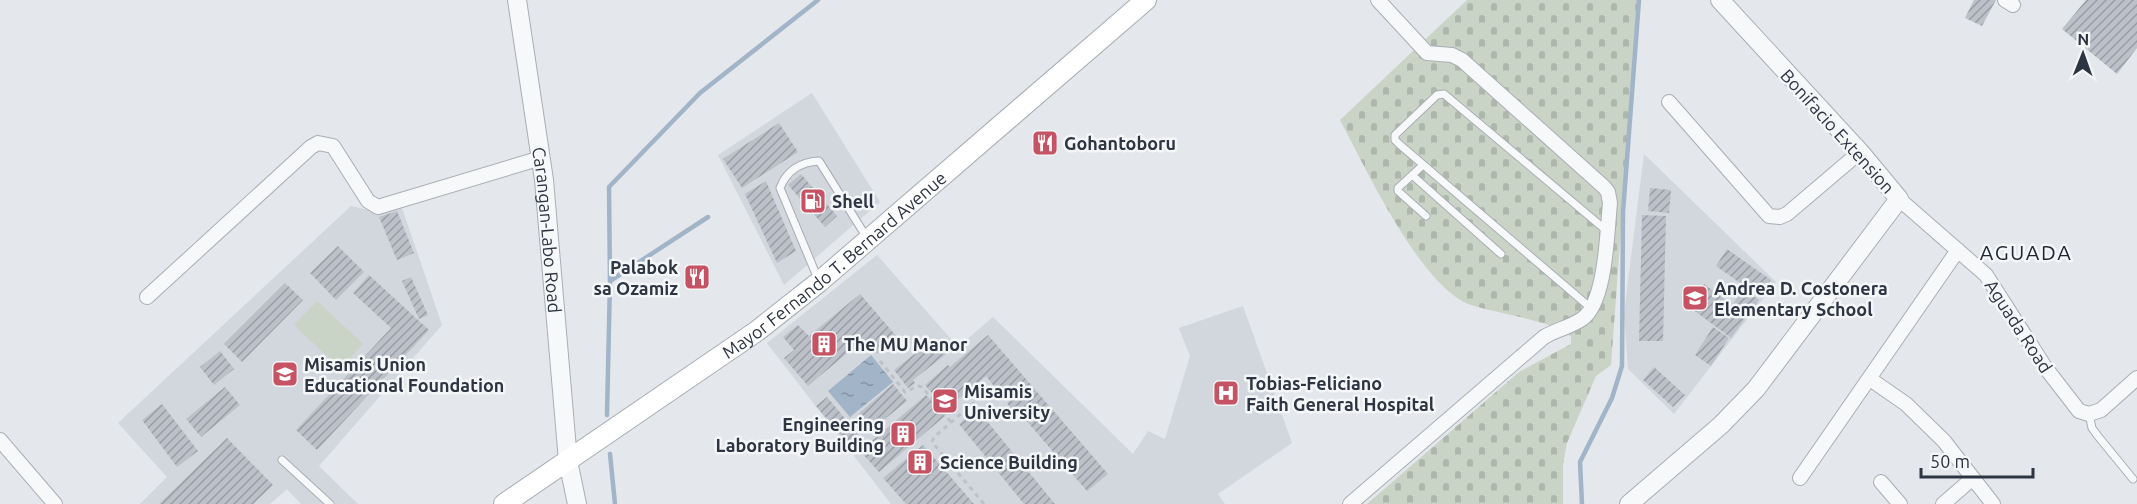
<svg xmlns="http://www.w3.org/2000/svg" width="2137" height="504" font-family="Ubuntu,sans-serif">
	<defs>
		<pattern id="cemetery-stones" width="16" height="16" patternUnits="userSpaceOnUse" patternTransform="scale(1.5)"><rect width="16" height="16" fill="#c9d4c6"/><path d="M2 7V4a2 2 0 0 1 4 0v3zM10 15v-3a2 2 0 0 1 4 0v3z" fill="#adb7ab"/></pattern>
		<pattern id="water-ripples" width="26" height="14" patternUnits="userSpaceOnUse" patternTransform="scale(1.5)"><rect width="26" height="14" fill="#a2b4c8"/><path d="M2 4q2-2 4 0t4 0M15 11q2-2 4 0t4 0" fill="none" stroke="#8493a4"/></pattern>
		<pattern id="building-hatch" width="6" height="6" patternUnits="userSpaceOnUse" patternTransform="scale(1.5)"><rect width="6" height="6" fill="#bcc0c8"/><path d="M-1 1l2-2M0 6l6-6M5 7l2-2" fill="none" stroke="#999da4"/></pattern>
	</defs>
	<rect width="100%" height="100%" fill="#e4e7eb"/>
	<path fill="#d2d6dd" d="M812,93l68,109 -96,83 -66,-130z
		M1644,154l132,128 -102,132 -46,-45 -4,-56z
		M351,206l22,5 29,-3 40,117 -123,141 39,38h-57l-14,-15 -17,15h-130l27,-27 -49,-54z
		M877,255l81,92 35,-30 140,137 15,-23 17,8 25,-83 -11,-28 64,-22 49,137 -74,51 7,10h-334l-124,-161z"/>
	<path fill="url(#cemetery-stones)" d="M1467,0h171l-27,365 -15,11 -29,67 -4,21v40h-196l152,-132 52,-28v-7c-15,-16 -77,-24 -100,-32 -51,-18 -105,-137 -131,-185z"/>
	<path fill="#c9d4c6" d="M317,301l46,43 -23,24 -46,-43z"/>
	<path fill="url(#water-ripples)" d="M871,355l22,27 -43,35 -22,-26z"/>
	<g fill="none" stroke-linecap="round" stroke-linejoin="round">
		<path stroke="#a2b4c8" stroke-width="4.5" d="M610,281l-1,-94 91,-94 118,-93
			M607,415l3,-134 98,-64
			M610,454l5,50
			M1582,504l-2,-42 32,-64 10,-32 1,-154 16,-212"/>
	</g>
	<path fill="url(#building-hatch)" d="M1974,0h22l-14,26 -17,-8z
		M2086,0h51v48l-20,26 -55,-45z
		M779,123l19,29 -56,36 -19,-29z
		M801,174l36,42 -12,11 -37,-42z
		M766,181l30,70 -19,12 -32,-69z
		M1650,188l21,2 -2,23 -21,-2z
		M397,211l17,42 -17,7 -18,-43z
		M1642,215l24,1 -3,125h-24z
		M338,246l26,26 -28,28 -26,-27z
		M1727,249l44,31 -11,17 -44,-31z
		M369,275l60,55 -112,120 -21,-20 95,-102 -38,-35z
		M411,277l17,38 -9,4 -17,-38z
		M285,283l18,17 -61,62 -18,-18z
		M1704,284l43,32 -16,22 -43,-32z
		M1743,289l16,11 -10,15 -16,-11z
		M860,294l37,43 -20,17 -13,-15 -56,47 -24,-28 10,-8 -11,-13 15,-12 11,11z
		M1713,327l16,11 -18,28 -16,-11z
		M988,335l120,139 -21,17 -69,-80 -3,3 -8,-11 5,-4 -11,-13 -4,4 -11,-14 -40,33 -21,-24 23,-20 2,2z
		M934,339l12,15 -33,26 2,3 -7,5 -14,-18z
		M220,351l14,18 -20,16 -14,-18z
		M1654,367l31,28 -12,12 -30,-27z
		M893,384l14,17 -38,31 -11,-1 -4,-7 3,-9z
		M225,387l15,18 -39,32 -15,-18z
		M926,395l19,21 -66,56 -19,-21z
		M827,397l36,43 -11,9 -36,-43z
		M162,404l36,47 -21,16 -35,-47z
		M974,412l5,5 3,-2 73,89h-31l-65,-80z
		M227,438l46,47 -20,19h-94z
		M923,445l51,59h-68l-23,-26z"/>
	<g fill="none" stroke-linecap="round" stroke-linejoin="round">
		<defs>
			<path id="service" d="M1423,165l-25,23v3l28,25
				M1412,175l89,79
				M818,279l-38,-91c7,-18 20,-26 39,-27l48,77
				M1592,309l-193,-165 -4,-4v-5l42,-40 7,-1 163,137
				M2089,414l3,14 5,7 36,44
				M282,460l48,44"/>
			<path id="minor" d="M2005,0l8,5
				M1669,102l100,114 11,1 7,-3 73,-62
				M1899,199l87,76 59,92 34,44 10,3 12,-4 36,-32
				M147,297l164,-150 7,-4 15,3 35,55 10,6 163,-49
				M1870,379l36,25 38,37 49,63
				M0,440l55,64
				M1800,478l158,-228
				M1881,482l19,22
				M1350,504l194,-167c12,-7 26,-10 38,-18 24,-16 25,-87 28,-116l-2,-11 -4,-5 -142,-127 -10,-5 -25,-2 -49,-53
				M1943,504l30,-26"/>
			<g id="tertiary">
				<path id="s1" d="M517,0l27,180 24,281 9,43"/>
				<path d="M1629,504l92,-79 35,-36 143,-190 -39,-47 -140,-152"/>
			</g>
			<g id="secondary">
				<path id="s2" d="M504,504l253,-173 62,-49 327,-282"/>
			</g>
		</defs>
		<use href="#service" stroke="#a9aeb5" stroke-width="9"/>
		<use href="#minor" stroke="#a9aeb5" stroke-width="16"/>
		<use href="#tertiary" stroke="#a9aeb5" stroke-width="20"/>
		<use href="#secondary" stroke="#a9aeb5" stroke-width="22"/>
		<path stroke="#bec1c6" stroke-width="3" stroke-dasharray="4.5 4.5" stroke-linecap="butt" d="M880,361l25,31 13,-6 4,1 29,35
			M984,504l-52,-62 2,-5 50,-43"/>
		<use href="#service" stroke="#f7f8f9" stroke-width="7"/>
		<use href="#minor" stroke="#f7f8f9" stroke-width="14"/>
		<use href="#tertiary" stroke="#f7f8f9" stroke-width="18"/>
		<use href="#secondary" stroke="#fff" stroke-width="20"/>
	</g>
	<defs>
		<symbol id="restaurant-square" viewBox="-11 -11 22 22"><rect x="-9" y="-9" width="18" height="18" rx="4" fill="#c65364" stroke="#f4f6f8"/><path d="M-5-6h1v4h1v-4h1v4h1v-4h1v5L-1.5 .5V6h-2V.5L-5-1ZM5-6V6H3V1.5H1.5Q1.5-4 5-6Z" fill="#fff"/></symbol>
		<symbol id="fuel-square" viewBox="-11 -11 22 22"><rect x="-9" y="-9" width="18" height="18" rx="4" fill="#c65364" stroke="#f4f6f8"/><path d="M-5.5-6h7V0h2V4h1.3V-2.5L3-4.5l.8-.8L6-3V5H2.5V1h-1V6h-7ZM-4.2-4.7v3.2H.2V-4.7Z" fill="#fff"/></symbol>
		<symbol id="school-square" viewBox="-11 -11 22 22"><rect x="-9" y="-9" width="18" height="18" rx="4" fill="#c65364" stroke="#f4f6f8"/><path d="M0-5L7-2L0 1L-7-2ZM-4 1L0 2.5L4 1V4Q0 6-4 4Z" fill="#fff"/></symbol>
		<symbol id="building-square" viewBox="-11 -11 22 22"><rect x="-9" y="-9" width="18" height="18" rx="4" fill="#c65364" stroke="#f4f6f8"/><path d="M-4-6H4V6H1V3H-1V6H-4ZM-2.5-4.3h1.7v1.8h-1.7ZM.8-4.3h1.7v1.8H.8ZM-2.5-1h1.7V.8h-1.7ZM.8-1h1.7V.8H.8Z" fill="#fff"/></symbol>
		<symbol id="hospital-square" viewBox="-11 -11 22 22"><rect x="-9" y="-9" width="18" height="18" rx="4" fill="#c65364" stroke="#f4f6f8"/><path d="M-5-5h3v3.5h4V-5h3V5h-3V1.5h-4V5h-3Z" fill="#fff"/></symbol>
		<symbol id="university-square" viewBox="-11 -11 22 22"><rect x="-9" y="-9" width="18" height="18" rx="4" fill="#c65364" stroke="#f4f6f8"/><path d="M0-5L7-2L0 1L-7-2ZM-4 1L0 2.5L4 1V4Q0 6-4 4Z" fill="#fff"/></symbol>
	</defs>
	<g fill-rule="evenodd">
		<use href="#restaurant-square" x="1030" y="128" width="30" height="30"/>
		<use href="#fuel-square" x="798" y="186" width="30" height="30"/>
		<use href="#restaurant-square" x="682" y="262" width="30" height="30"/>
		<use href="#school-square" x="1680" y="283" width="30" height="30"/>
		<use href="#building-square" x="809" y="329" width="30" height="30"/>
		<use href="#school-square" x="270" y="359" width="30" height="30"/>
		<use href="#hospital-square" x="1211" y="378" width="30" height="30"/>
		<use href="#university-square" x="930" y="386" width="30" height="30"/>
		<use href="#building-square" x="888" y="419" width="30" height="30"/>
		<use href="#building-square" x="905" y="447" width="30" height="30"/>
	</g>
	<g text-anchor="middle" dominant-baseline="central" stroke-width="5" stroke-linejoin="round" paint-order="stroke">
		<g font-size="18" fill="#2d3442" stroke="#f4f6f8">
			<text transform="translate(1838 131) rotate(48)">Bonifacio Extension</text>
			<text stroke="none"><textPath href="#s1" startOffset="232">Carangan-Labo Road</textPath></text>
			<text stroke="none"><textPath href="#s2" startOffset="408">Mayor Fernando T. Bernard Avenue</textPath></text>
			<text transform="translate(2019 326) rotate(57)">Aguada Road</text>
		</g>
		<g font-size="18" font-weight="bold" fill="#2d3442" stroke="#f4f6f8" text-anchor="start">
			<text x="1064" y="143">Gohantoboru</text>
			<text x="832" y="201">Shell</text>
			<text x="678" y="267" text-anchor="end">Palabok<tspan x="678" dy="21">sa Ozamiz</tspan></text>
			<text x="1714" y="288">Andrea D. Costonera<tspan x="1714" dy="21">Elementary School</tspan></text>
			<text x="844" y="344">The MU Manor</text>
			<text x="304" y="364">Misamis Union<tspan x="304" dy="21">Educational Foundation</tspan></text>
			<text x="1246" y="383">Tobias-Feliciano<tspan x="1246" dy="21">Faith General Hospital</tspan></text>
			<text x="964" y="391">Misamis<tspan x="964" dy="21">University</tspan></text>
			<text x="884" y="424" text-anchor="end">Engineering<tspan x="884" dy="21">Laboratory Building</tspan></text>
			<text x="940" y="462">Science Building</text>
		</g>
		<g font-size="21" letter-spacing="1.5" fill="#1f2633" stroke="#f4f6f8">
			<text x="2026" y="252">AGUADA</text>
		</g>
	</g>
	<g transform="translate(2083 54) rotate(1)" stroke="#f4f6f8" stroke-width="4.5" paint-order="stroke">
	<path d="M0-4.5L10 22L0 15L-10 22Z" fill="#2d3442"/>
	<text y="-9" font-size="16" font-weight="bold" text-anchor="middle" fill="#2d3442">N</text>
	</g>
	<path d="M1921 468v9h112v-9" fill="none" stroke="#2d3442" stroke-width="3"/>
	<text x="1930" y="468" font-size="18" fill="#2d3442" stroke="#f4f6f8" stroke-width="4.5" paint-order="stroke">50 m</text>
</svg>
